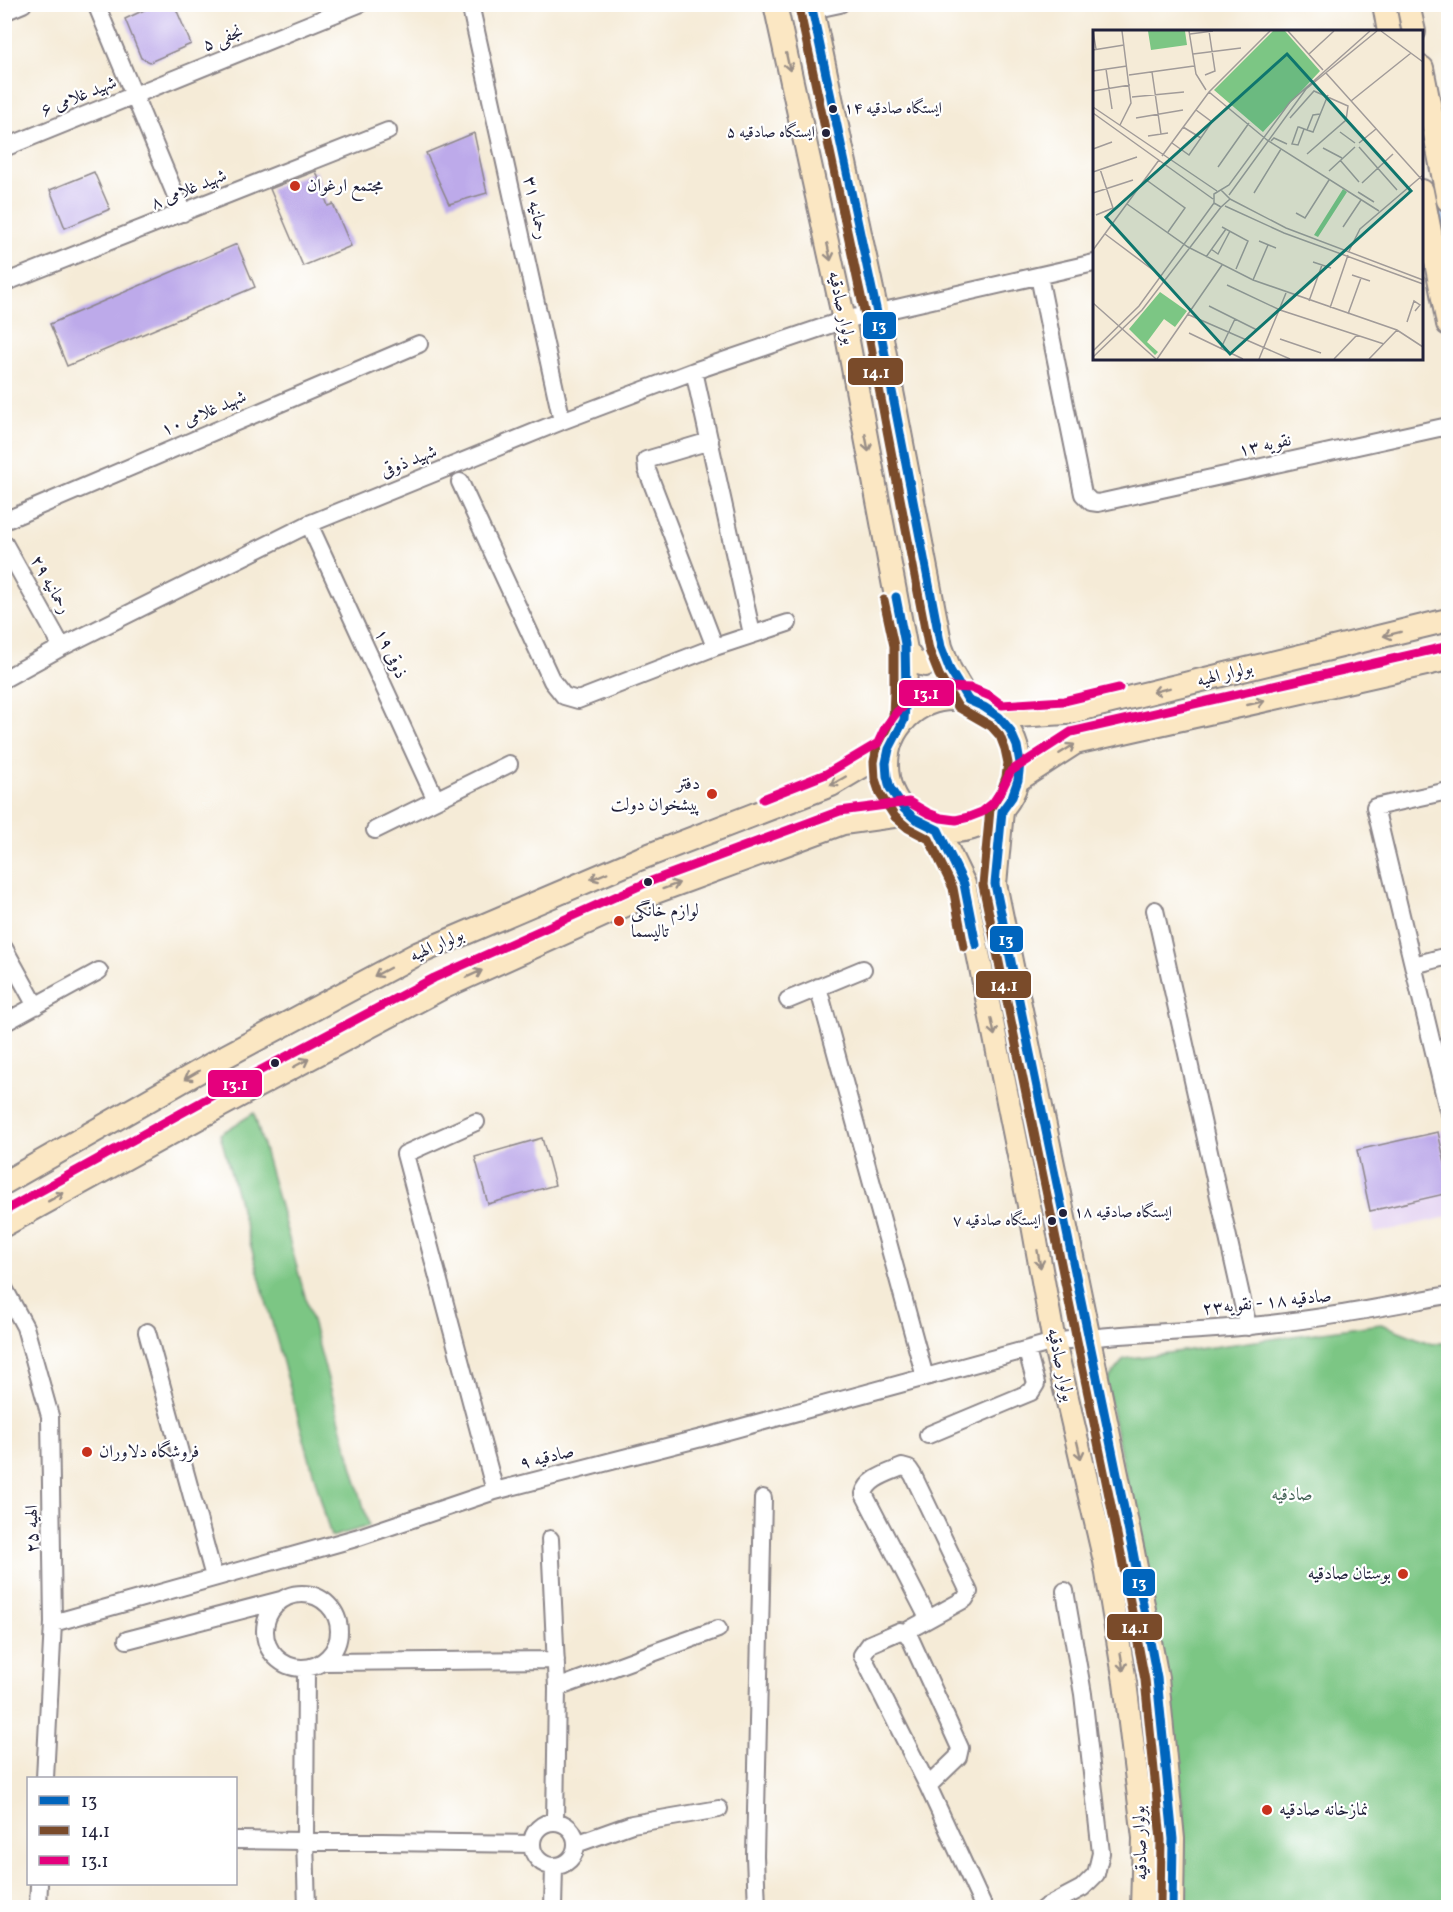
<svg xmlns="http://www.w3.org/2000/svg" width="1453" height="1912" font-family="Vollkorn,Amiri,serif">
	<rect width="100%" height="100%" fill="#fff"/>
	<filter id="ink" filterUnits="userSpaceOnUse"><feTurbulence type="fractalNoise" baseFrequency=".0167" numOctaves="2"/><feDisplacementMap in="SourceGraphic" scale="12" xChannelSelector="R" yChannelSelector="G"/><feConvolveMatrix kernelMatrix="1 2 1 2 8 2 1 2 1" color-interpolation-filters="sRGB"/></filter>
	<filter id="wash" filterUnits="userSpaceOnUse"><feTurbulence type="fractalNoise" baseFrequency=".008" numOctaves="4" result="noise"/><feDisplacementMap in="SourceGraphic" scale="24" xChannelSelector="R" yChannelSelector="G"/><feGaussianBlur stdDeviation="1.35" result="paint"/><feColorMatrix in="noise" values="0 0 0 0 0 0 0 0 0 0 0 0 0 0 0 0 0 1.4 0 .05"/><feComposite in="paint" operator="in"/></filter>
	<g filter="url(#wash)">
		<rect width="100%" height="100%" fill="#f5ebd7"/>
		<path fill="#e4d3f2" d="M1448,1129v88l-73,16 -18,-83z"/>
		<path fill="#7cc684" stroke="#4f7460" stroke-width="1.5" d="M254,1113l115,413 -38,11 -111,-403z
			M1381,1324l51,20 16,-3v566h-265v-95l-16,-132 -61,-298 18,-23z"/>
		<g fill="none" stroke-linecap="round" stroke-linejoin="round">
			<path stroke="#86b8f3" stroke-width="5" d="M1439,203l9,45"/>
		</g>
		<g id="blocks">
			<path fill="#bdaaea" d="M157,4h17l17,40 -41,18 -9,-4 -16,-39z
				M474,133l13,60 -38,11 -23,-51z
				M316,171l12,35 5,-2 18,42 -48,20 -33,-77z
				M94,172l16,37 -45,19 -15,-38z
				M237,244l18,43 -188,79 -17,-42z
				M1438,1132l11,49v12l-79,18 -13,-61z
				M542,1138l13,47 -67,19 -13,-47z"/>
		</g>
	</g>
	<g filter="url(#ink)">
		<use href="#blocks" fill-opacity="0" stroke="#8c8689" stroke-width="1.5"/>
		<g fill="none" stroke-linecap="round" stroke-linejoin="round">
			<defs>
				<path id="street" d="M96,4l87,209
					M470,4l92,417
					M812,10l28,-6
					M4,12l19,-8
					M4,148l355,-144
					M1039,276l44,218 8,8 7,1 350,-77
					M4,283l384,-152
					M694,371l58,263
					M710,441l-64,19 1,10 68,177
					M460,482l92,199 12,15 14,4 137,-53 73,-24
					M4,521l415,-177
					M309,524l127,276
					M4,543l58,104
					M4,679l58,-32 247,-123 253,-103 132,-50 150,-51 250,-57
					M1448,791l-73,16 73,303
					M375,830l134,-66
					M1155,910l93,417
					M4,948l32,58
					M1414,965l34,-9
					M818,987l107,390
					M788,1000l75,-31
					M4,1023l95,-52
					M476,1122l-71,32 90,337
					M4,1288l21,39 25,89 3,207 -8,155
					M147,1332l67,245
					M928,1435l103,-43 5,-8 -1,-4 -8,-29
					M550,1539l7,149 -2,134
					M265 1631a37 37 0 1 1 74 0a37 37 0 1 1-74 0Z
					M53,1623l303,-85 139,-47 218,-56 341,-93c65,-10 130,-9 196,-16 67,-6 132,-19 198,-31
					M905,1632l60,-33 4,-7 -56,-117 -4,-6 -7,-2c-13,6 -34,11 -38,27l64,124
					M127,1640l154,-40
					M324,1662l232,-2
					M306,1668l-1,172 2,68
					M557,1688l161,-59
					M928,1786l30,-29 2,-9 -50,-110 -5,-6 -5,-1 -30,13 -8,11 66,131 56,122
					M532 1844a22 22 0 1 1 44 0a22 22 0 1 1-44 0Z
					M236,1840l296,4
					M576,1844l56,-20 87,-15
					M38,1908l1,-24
					M553,1908l1,-42
					M757,1908l-2,-52 8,-358
					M1044,1908l38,-20 14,-14 5,-21 -18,-159 -18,-103"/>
				<path id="secondary" d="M775,4l69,316 62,330 -1,70
					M811,4l66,309 64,334 9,23 18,30
					M1384,4l5,28
					M1408,4l6,28
					M1422,68l26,132
					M1422,191l26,133
					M906,650l8,12 11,3 10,-5 6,-13
					M887 765a66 66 0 1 1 132 0a66 66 0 1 1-132 0Z
					M999,717l67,-4 382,-93
					M1018,780l57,-37 373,-84
					M1002,811l-7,73 138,668 24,126 16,161 -1,69
					M938,830l26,54 69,341 21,117 51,219 20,121 19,156 -2,70
					M4,1183l222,-127 193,-103 220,-94 192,-74 57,-34
					M4,1225l216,-119 220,-117 210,-95 193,-71 65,-9"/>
			</defs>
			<use href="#street" stroke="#8c8689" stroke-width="20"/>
			<use href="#secondary" stroke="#8c8689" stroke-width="26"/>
			<use href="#street" stroke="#fff" stroke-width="16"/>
			<use href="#secondary" stroke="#fbe7c3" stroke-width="22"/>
			<defs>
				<path id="bus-1" d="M811,4l66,309 64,334 9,23 18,30 16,7 15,10 11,13 7,16 3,17 -2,17 -6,17 -10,14 -7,73 138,668 24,126 16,161 -1,69
					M896,597l9,47 1,48 -2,28 -15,29 -3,14 1,13 3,12 14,21 10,9 24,12 26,54 12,61"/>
				<path id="bus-2" d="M799,7l66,308 64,335 10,25 19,32 33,19 9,10 5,13 3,14 -2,14 -5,14 -11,18 -7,76 138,669 24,126 16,160 -1,68
					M884,600l10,46v45l-1,25 -16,31 -3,15 1,17 5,15 15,23 13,11 21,11 24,49 11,59"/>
				<path id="bus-3" d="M763,799l63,-25 52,-31 7,-15 12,-16 15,-13 19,-8 19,-4 21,1 19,8 12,9 62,-4 55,-13
					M4,1211l210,-116 220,-117 212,-95 194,-72 69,-9 19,11 13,5 15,2 13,-3 13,-5 11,-9 8,-12 10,-20 60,-39 374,-85"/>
			</defs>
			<use href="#bus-1" stroke="#fff" stroke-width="14"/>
			<use href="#bus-2" stroke="#fff" stroke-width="14"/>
			<use href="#bus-3" stroke="#fff" stroke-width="14"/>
			<use href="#bus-1" stroke="#0065bd" stroke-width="9"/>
			<use href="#bus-2" stroke="#7a4b2a" stroke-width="9"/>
			<use href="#bus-3" stroke="#e5007d" stroke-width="9"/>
		</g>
		<defs><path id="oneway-shaft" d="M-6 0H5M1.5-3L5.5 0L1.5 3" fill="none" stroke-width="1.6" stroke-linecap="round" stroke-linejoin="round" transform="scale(1.5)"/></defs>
		<g stroke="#998e86">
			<use href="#oneway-shaft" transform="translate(788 62) rotate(78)"/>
			<use href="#oneway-shaft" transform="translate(829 252) rotate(78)"/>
			<use href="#oneway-shaft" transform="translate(867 443) rotate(79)"/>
			<use href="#oneway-shaft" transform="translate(1392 634) rotate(166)"/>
			<use href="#oneway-shaft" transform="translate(1161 690) rotate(166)"/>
			<use href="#oneway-shaft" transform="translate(1256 703) rotate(-13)"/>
			<use href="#oneway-shaft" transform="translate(1067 749) rotate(-32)"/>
			<use href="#oneway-shaft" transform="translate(838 781) rotate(150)"/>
			<use href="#oneway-shaft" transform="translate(599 876) rotate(157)"/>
			<use href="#oneway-shaft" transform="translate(671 886) rotate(-20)"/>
			<use href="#oneway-shaft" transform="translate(382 972) rotate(152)"/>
			<use href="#oneway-shaft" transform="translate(474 974) rotate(-24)"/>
			<use href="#oneway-shaft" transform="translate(993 1027) rotate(79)"/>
			<use href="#oneway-shaft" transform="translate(301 1063) rotate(-28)"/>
			<use href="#oneway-shaft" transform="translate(192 1075) rotate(150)"/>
			<use href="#oneway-shaft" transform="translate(56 1197) rotate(-29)"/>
			<use href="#oneway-shaft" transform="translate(1039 1259) rotate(80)"/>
			<use href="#oneway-shaft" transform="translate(1079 1450) rotate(77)"/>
			<use href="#oneway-shaft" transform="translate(1122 1662) rotate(81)"/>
		</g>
	</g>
	<g fill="#22223b" stroke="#fff" stroke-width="2">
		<circle cx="833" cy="109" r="5"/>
		<circle cx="826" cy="133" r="5"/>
		<circle cx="648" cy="882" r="5"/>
		<circle cx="275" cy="1063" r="5"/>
		<circle cx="1063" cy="1213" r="5"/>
		<circle cx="1052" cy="1221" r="5"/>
	</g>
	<g fill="#c8321e" stroke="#fff" stroke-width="2">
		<circle cx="295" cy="186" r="6"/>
		<circle cx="712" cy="794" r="6"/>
		<circle cx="619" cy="921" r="6"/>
		<circle cx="87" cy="1452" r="6"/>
		<circle cx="1403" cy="1574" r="6"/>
		<circle cx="1267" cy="1810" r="6"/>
	</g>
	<g text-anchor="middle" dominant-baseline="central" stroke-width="4.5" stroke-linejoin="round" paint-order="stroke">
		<g font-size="16" fill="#22223b" stroke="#fff" text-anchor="start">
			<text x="844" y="109">ایستگاه صادقیه ۱۴</text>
			<text x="815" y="133" text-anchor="end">ایستگاه صادقیه ۵</text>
			<text x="1074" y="1213">ایستگاه صادقیه ۱۸</text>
			<text x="1041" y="1221" text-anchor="end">ایستگاه صادقیه ۷</text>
		</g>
		<g font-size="18" fill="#22223b" stroke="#fff">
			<text transform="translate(223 39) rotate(-22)">نجفی ۵</text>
			<text transform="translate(79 97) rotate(-22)">شهید غلامی ۶</text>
			<text transform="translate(189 190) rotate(-22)">شهید غلامی ۸</text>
			<text transform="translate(535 208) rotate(78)">رحمانیه ۳۱</text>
			<text transform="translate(841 308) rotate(78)">بولوار صادقیه</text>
			<text transform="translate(204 414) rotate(-23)">شهید غلامی ۱۰</text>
			<text transform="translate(1265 446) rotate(-12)">نقویه ۱۳</text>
			<text transform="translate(409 462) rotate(-22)">شهید ذوقی</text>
			<text transform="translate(50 585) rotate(61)">رحمانیه ۲۹</text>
			<text transform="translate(390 654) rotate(65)">ذوقی ۱۹</text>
			<text transform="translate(1225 675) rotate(-14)">بولوار الهیه</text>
			<text transform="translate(437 946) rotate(-24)">بولوار الهیه</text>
			<text transform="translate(1267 1303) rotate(-6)">صادقیه ۱۸ - نقویه۲۳</text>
			<text transform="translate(1060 1365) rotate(78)">بولوار صادقیه</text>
			<text transform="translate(547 1458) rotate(-14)">صادقیه ۹</text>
			<text transform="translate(33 1529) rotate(-91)">الهیه ۲۵</text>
			<text transform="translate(1141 1843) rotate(-92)">بولوار صادقیه</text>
		</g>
		<g font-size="18" fill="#22223b" stroke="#fff" text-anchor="start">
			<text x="307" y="186">مجتمع ارغوان</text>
			<text x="700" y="784" text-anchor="end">دفتر<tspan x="700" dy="21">پیشخوان دولت</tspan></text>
			<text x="631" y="911">لوازم خانگی<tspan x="631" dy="21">تالیسما</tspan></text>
			<text x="99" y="1452">فروشگاه دلاوران</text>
			<text x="1391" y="1574" text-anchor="end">بوستان صادقیه</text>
			<text x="1279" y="1810">نمازخانه صادقیه</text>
		</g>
		<g font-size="18" fill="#466458" stroke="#fff">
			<text x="1292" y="1495">صادقیه</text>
		</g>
	</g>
	<g transform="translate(1093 30)">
		<rect width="330" height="330" fill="#f5ebd7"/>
		<path d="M55,1h37l2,14 -36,5zM180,1h12l35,40 -57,61 -49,-42zM250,159l4,3 -29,45 -4,-2zM67,262l27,19 -12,16 -11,-8 -17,23 11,10 -3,3 -26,-26z" fill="#7cc684"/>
		<path fill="none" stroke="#a19b99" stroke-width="1.5" d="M0,1l3,18M96,1l7,43 10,16M195,1l35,39M288,1l42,31M97,4l23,-3M0,20l31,-5M100,24l48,-6M216,24l25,-23M13,39l6,40M0,41l34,-5M59,42l9,62M233,43l97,108M36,45l65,-9M112,45l10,-4 -6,-40M0,61l37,-6M116,62l58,48 112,71M39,67l52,-5M258,71l60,-48M0,77l124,84M0,83l120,86M227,84l-7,1 -6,15 6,2 15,-37M43,88l47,-8M197,88l24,-27 34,15 -2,14 -39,34M27,95l11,-22 -9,-72M90,97l18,11M211,99l-6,16 -6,-1 6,-17h1l8,3M247,102l15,11M55,106l20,-3M178,111l3,-3 13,6M79,113l17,12 23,-33 -16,-12M266,113l17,-14M266,117l38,43M230,118l19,10M0,119l19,-7M69,126l47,-64 61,-61M247,130l19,22M125,137l31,-44M236,141l26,-24M0,142l44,-15M52,149l40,29 -17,24M269,153l31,-29M128,160l9,9 -9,8 -7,-4v-9l15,-9 61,-83 80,-71M265,162l16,10M0,163l40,-13M161,163l27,-44M136,165l77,-106 71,-58M137,169l56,29 137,52M34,174l61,43 65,33 144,50 26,17M132,176l59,27 139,51M203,183l9,5 24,-38M3,185l17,-7 -13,-39M129,197l26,14 -12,28M250,197l18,-27M12,204l56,42M166,211l17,7M118,219l7,5 12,-23M0,220l66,-90M256,221l11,-22 63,-54M113,227l20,-28M220,232l18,6M259,245l18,6M160,250l15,-35M134,255l53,25 104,34M216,271l13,-36M0,273l63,56M116,276l48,24M237,278l18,-53M94,284l103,45M255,284l13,-36M314,292l7,-21 6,4 -5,6M96,303l54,26M187,309l41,14M128,318l14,-29M0,321l46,-45 75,-103M0,327l49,-47 79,-103M64,329l65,-94M166,329l27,-66M241,329l23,-24M276,329l28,-29"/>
		<path fill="#0f766e" fill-opacity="0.15" stroke="#0f766e" stroke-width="3" d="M194,24l124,137 -181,163 -124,-137z"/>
		<rect width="330" height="330" fill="none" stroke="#22223b" stroke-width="3"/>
	</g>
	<g stroke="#fff" stroke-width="2">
		<rect x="862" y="311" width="35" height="29" rx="6" fill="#0065bd"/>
		<rect x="847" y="357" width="57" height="29" rx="6" fill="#7a4b2a"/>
		<rect x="898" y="679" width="57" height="28" rx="6" fill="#e5007d"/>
		<rect x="989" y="925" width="35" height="28" rx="6" fill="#0065bd"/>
		<rect x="975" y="970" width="57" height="29" rx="6" fill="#7a4b2a"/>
		<rect x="207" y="1069" width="56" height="29" rx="6" fill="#e5007d"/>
		<rect x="1122" y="1568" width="34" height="29" rx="6" fill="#0065bd"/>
		<rect x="1106" y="1613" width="57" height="28" rx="6" fill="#7a4b2a"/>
	</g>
	<g font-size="16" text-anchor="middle" font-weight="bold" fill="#fff">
		<text x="879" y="331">13</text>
		<text x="876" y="378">14.1</text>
		<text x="926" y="699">13.1</text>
		<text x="1006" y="945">13</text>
		<text x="1004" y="991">14.1</text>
		<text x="235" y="1090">13.1</text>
		<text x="1139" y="1588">13</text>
		<text x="1135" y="1633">14.1</text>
	</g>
	<rect width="1453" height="1912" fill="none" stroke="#fff" stroke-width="24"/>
	<rect x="27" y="1777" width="210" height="108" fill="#ffffff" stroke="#a7a7b1" stroke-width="1.5"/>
	<rect x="39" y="1796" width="30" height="9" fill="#0065bd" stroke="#a7a7b1" stroke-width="1.5"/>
	<text x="81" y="1807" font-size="18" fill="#22223b">13</text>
	<rect x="39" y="1826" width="30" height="9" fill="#7a4b2a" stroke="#a7a7b1" stroke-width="1.5"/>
	<text x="81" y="1837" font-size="18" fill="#22223b">14.1</text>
	<rect x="39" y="1856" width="30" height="9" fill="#e5007d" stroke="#a7a7b1" stroke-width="1.5"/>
	<text x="81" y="1867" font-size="18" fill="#22223b">13.1</text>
</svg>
